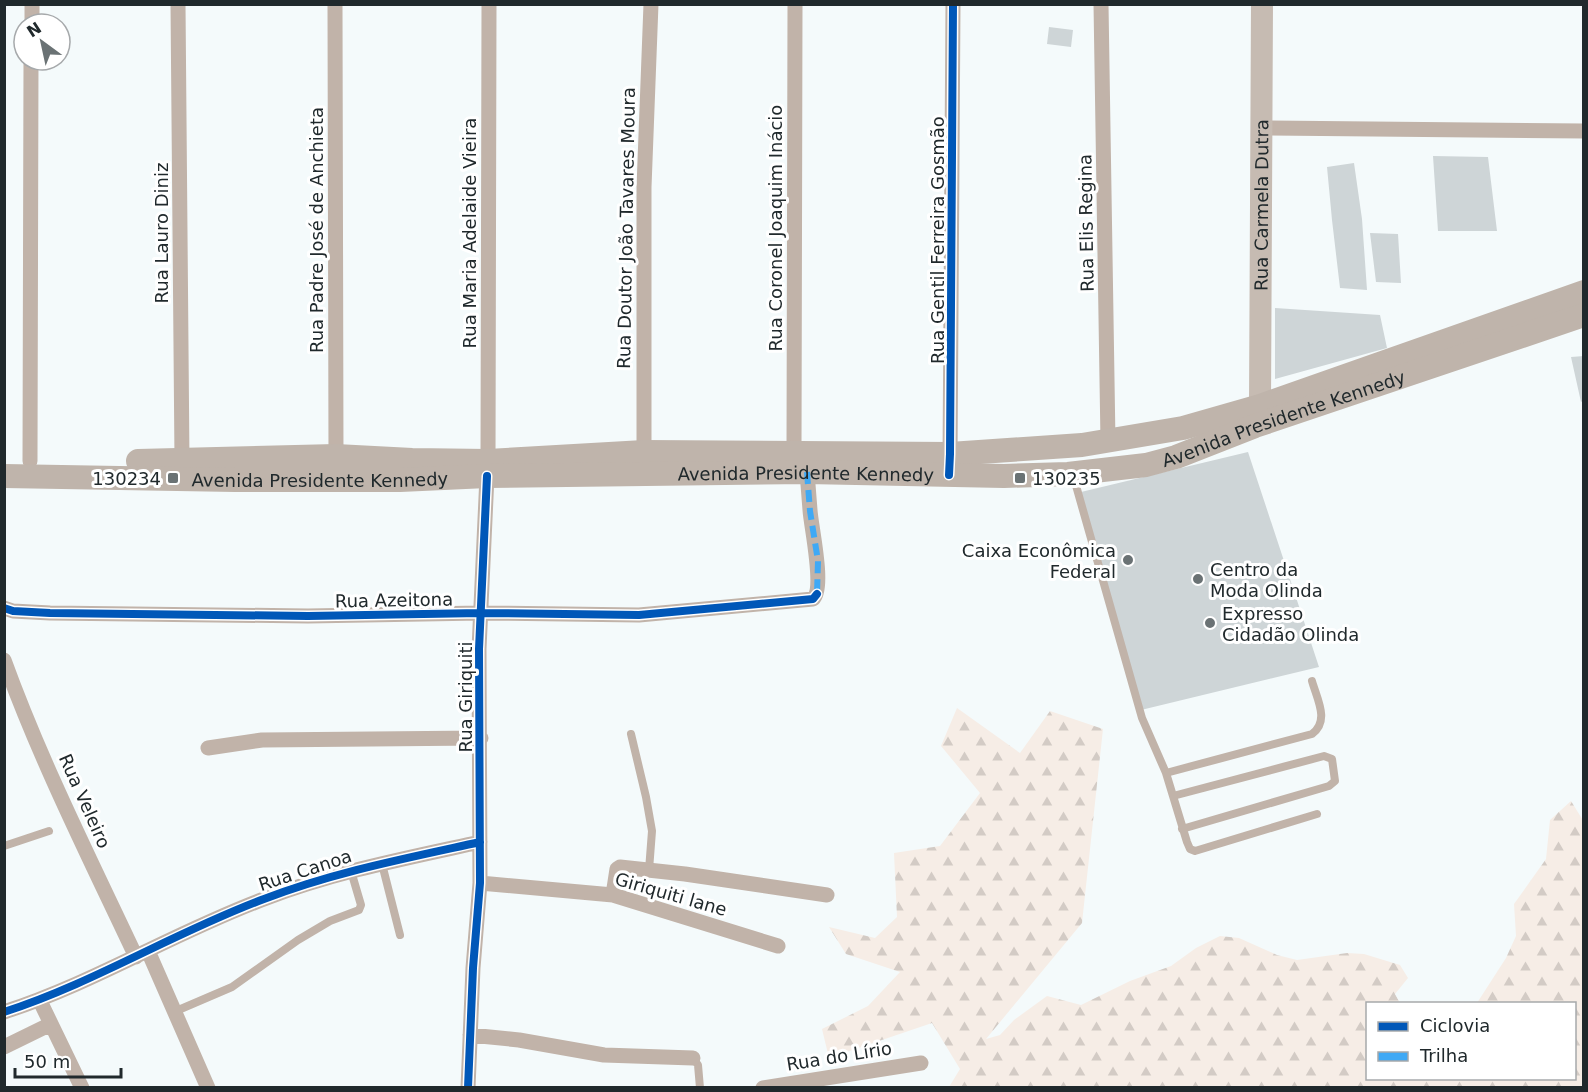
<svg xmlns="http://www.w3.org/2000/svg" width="1588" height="1092" font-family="'DejaVu Sans',sans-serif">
	<defs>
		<pattern id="forest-firs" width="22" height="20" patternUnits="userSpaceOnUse" patternTransform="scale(1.5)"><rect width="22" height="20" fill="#f6ede6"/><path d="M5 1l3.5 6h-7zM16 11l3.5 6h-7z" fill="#d3cbc5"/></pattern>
	</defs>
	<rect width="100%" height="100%" fill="#f4fafb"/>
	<path fill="url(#forest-firs)" d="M957,708l63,45 30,-42 53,18 -21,194 -96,116 14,-4 14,-15 33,-24 34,9 49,-24 41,-15 25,-18 24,-12 19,2 38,17 20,5 50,-7 17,1 36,11 8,13 -13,16 5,9 -32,1v74h206v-74l-97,-1 29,-45 10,-22 -2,-32 32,-45 4,-39 21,-19 13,21 -1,265h-634l11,-18 -28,-46 -103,35 -7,-29 46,-23 32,-34 -54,-18 -17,-27 46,11 22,-21 -3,-64 46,-7 40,-53 -39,-47z"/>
	<path fill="#ced5d7" d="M1049,27l24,3 -2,17 -24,-3z
		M1433,156l55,1 9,74h-59z
		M1354,163l8,56 5,71 -27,-2 -8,-68 -5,-53z
		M1370,233l28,1 3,49 -25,-1z
		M1275,308l105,7 7,33 -112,31z
		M1584,356v44l-3,2 -10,-45z
		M1248,452l71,215 -178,43 -60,-218z"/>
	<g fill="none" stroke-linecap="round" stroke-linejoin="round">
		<path stroke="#c1b3a9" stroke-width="8" d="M1073,475l69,243 24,55 21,69 3,7 5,2 122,-37
			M631,734l15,63 6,34 -3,39
			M1166,773l146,-39c18,-13 5,-35 0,-53
			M1173,796l151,-40 8,3 3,22 -6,5 -147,43
			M4,846l45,-15
			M382,864l18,71
			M176,1011l56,-24 66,-47 32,-19 29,-11 2,-5 -10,-34
			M693,1058l5,7 2,23"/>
		<path stroke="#c1b3a9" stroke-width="15" d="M178,4l4,457
			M335,4l1,452
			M1101,4l7,438
			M32,24v-20
			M1262,128l322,3
			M644,452v-265l7,-183
			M794,452l1,-448
			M950,460l3,-456
			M30,461l1,-401
			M488,461l1,-457
			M4,608l9,3 37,2 258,3 173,-3 158,2 174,-16c12,-11 -2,-72 -3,-89 -1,-13 -2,-26 -3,-38
			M4,660c37,102 86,199 132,297
			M208,748l54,-8 219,-2
			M480,883l133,12 165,51
			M613,895l4,-26 3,-2 65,7 142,21
			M148,951l60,137
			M40,1001l42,87
			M4,1012c90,-29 171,-80 260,-113 70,-27 143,-41 216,-57
			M470,1035l49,5 85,15 89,3
			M4,1047l47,-23
			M468,1088l5,-120 7,-85 -1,-234 8,-173
			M763,1088l158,-25"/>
		<path stroke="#c6bbb2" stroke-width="22" id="s1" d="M1260,406l2,-402"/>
		<g stroke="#bfb4ab" stroke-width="24">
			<path d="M138,461l198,-5 76,4 76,1 156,-9 306,2 132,-9 101,-17 77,-22 324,-114"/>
			<path id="s2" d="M4,476l231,4h165l87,-4 320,-4 197,4 64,-2 78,-9 30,-8 79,-31 329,-111"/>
		</g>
		<path stroke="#3fa9f5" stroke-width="6" stroke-dasharray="12 6" stroke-linecap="butt" d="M807,472l3,39 8,50 -1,33"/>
		<defs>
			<path id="cycleway" d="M949,475l1,-21 3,-450
				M4,608l9,3 37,2 258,3 173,-3 158,2 174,-16 4,-5
				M4,1012c90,-29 171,-80 260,-113 70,-27 143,-41 216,-57
				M468,1088l5,-120 7,-85 -1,-234 8,-173"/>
		</defs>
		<use href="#cycleway" stroke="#fff" stroke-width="11"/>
		<use href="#cycleway" stroke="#0057b8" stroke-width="8"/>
	</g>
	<g fill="#6a7274" stroke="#fff" stroke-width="2">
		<rect x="167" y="472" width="12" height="12" rx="3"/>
		<rect x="1014" y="472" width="12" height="12" rx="3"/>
		<circle cx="1128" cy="560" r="6"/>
		<circle cx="1198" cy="579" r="6"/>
		<circle cx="1210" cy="623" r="6"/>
	</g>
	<g text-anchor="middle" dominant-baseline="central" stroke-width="6" stroke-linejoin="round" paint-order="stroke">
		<g font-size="18" fill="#20292c" stroke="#fff">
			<text stroke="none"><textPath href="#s1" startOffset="201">Rua Carmela Dutra</textPath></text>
			<text transform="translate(1086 223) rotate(-91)">Rua Elis Regina</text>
			<text transform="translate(626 228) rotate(-89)">Rua Doutor João Tavares Moura</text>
			<text transform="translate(775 228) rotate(-90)">Rua Coronel Joaquim Inácio</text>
			<text transform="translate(316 230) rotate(-90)">Rua Padre José de Anchieta</text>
			<text transform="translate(161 233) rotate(-90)">Rua Lauro Diniz</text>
			<text transform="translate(469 233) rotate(-90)">Rua Maria Adelaide Vieira</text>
			<text transform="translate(937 240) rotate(-90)">Rua Gentil Ferreira Gosmão</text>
			<text stroke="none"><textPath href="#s2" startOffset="1288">Avenida Presidente Kennedy</textPath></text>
			<text stroke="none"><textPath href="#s2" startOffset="802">Avenida Presidente Kennedy</textPath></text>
			<text stroke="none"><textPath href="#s2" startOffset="316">Avenida Presidente Kennedy</textPath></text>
			<text transform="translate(394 600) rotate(-1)">Rua Azeitona</text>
			<text transform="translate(465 697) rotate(-90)">Rua Giriquiti</text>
			<text transform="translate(85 801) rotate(66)">Rua Veleiro</text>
			<text transform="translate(305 870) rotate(-18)">Rua Canoa</text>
			<text transform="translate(671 894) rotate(16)">Giriquiti lane</text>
			<text transform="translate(839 1056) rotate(-9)">Rua do Lírio</text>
		</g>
		<g font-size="18" fill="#20292c" stroke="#fff" text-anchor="start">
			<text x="161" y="478" text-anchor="end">130234</text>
			<text x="1032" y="478">130235</text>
			<text x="1116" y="550" text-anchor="end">Caixa Econômica<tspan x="1116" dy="21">Federal</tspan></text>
			<text x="1210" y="569">Centro da<tspan x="1210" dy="21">Moda Olinda</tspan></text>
			<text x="1222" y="613">Expresso<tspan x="1222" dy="21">Cidadão Olinda</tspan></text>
		</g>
	</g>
	<rect width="1588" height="1092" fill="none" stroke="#20292c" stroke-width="12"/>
	<rect x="1366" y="1002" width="210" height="78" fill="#ffffff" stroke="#a6a9ab" stroke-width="1.5"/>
	<rect x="1378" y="1022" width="30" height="9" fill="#0057b8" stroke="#a6a9ab" stroke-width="1.5"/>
	<text x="1420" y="1032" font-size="18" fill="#20292c">Ciclovia</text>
	<rect x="1378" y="1052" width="30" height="9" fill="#3fa9f5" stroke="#a6a9ab" stroke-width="1.5"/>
	<text x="1420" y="1062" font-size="18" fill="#20292c">Trilha</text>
	<g transform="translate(42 42) rotate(327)"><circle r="28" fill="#ffffff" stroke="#a6a9ab" stroke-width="1.5"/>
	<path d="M0-4.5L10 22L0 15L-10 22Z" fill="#6a7274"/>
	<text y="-9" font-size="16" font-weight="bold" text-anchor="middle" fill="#20292c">N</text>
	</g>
	<path d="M15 1068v9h106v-9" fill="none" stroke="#20292c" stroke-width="3"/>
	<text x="24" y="1068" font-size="18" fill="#20292c" stroke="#ffffff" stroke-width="4.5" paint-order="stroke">50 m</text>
</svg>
